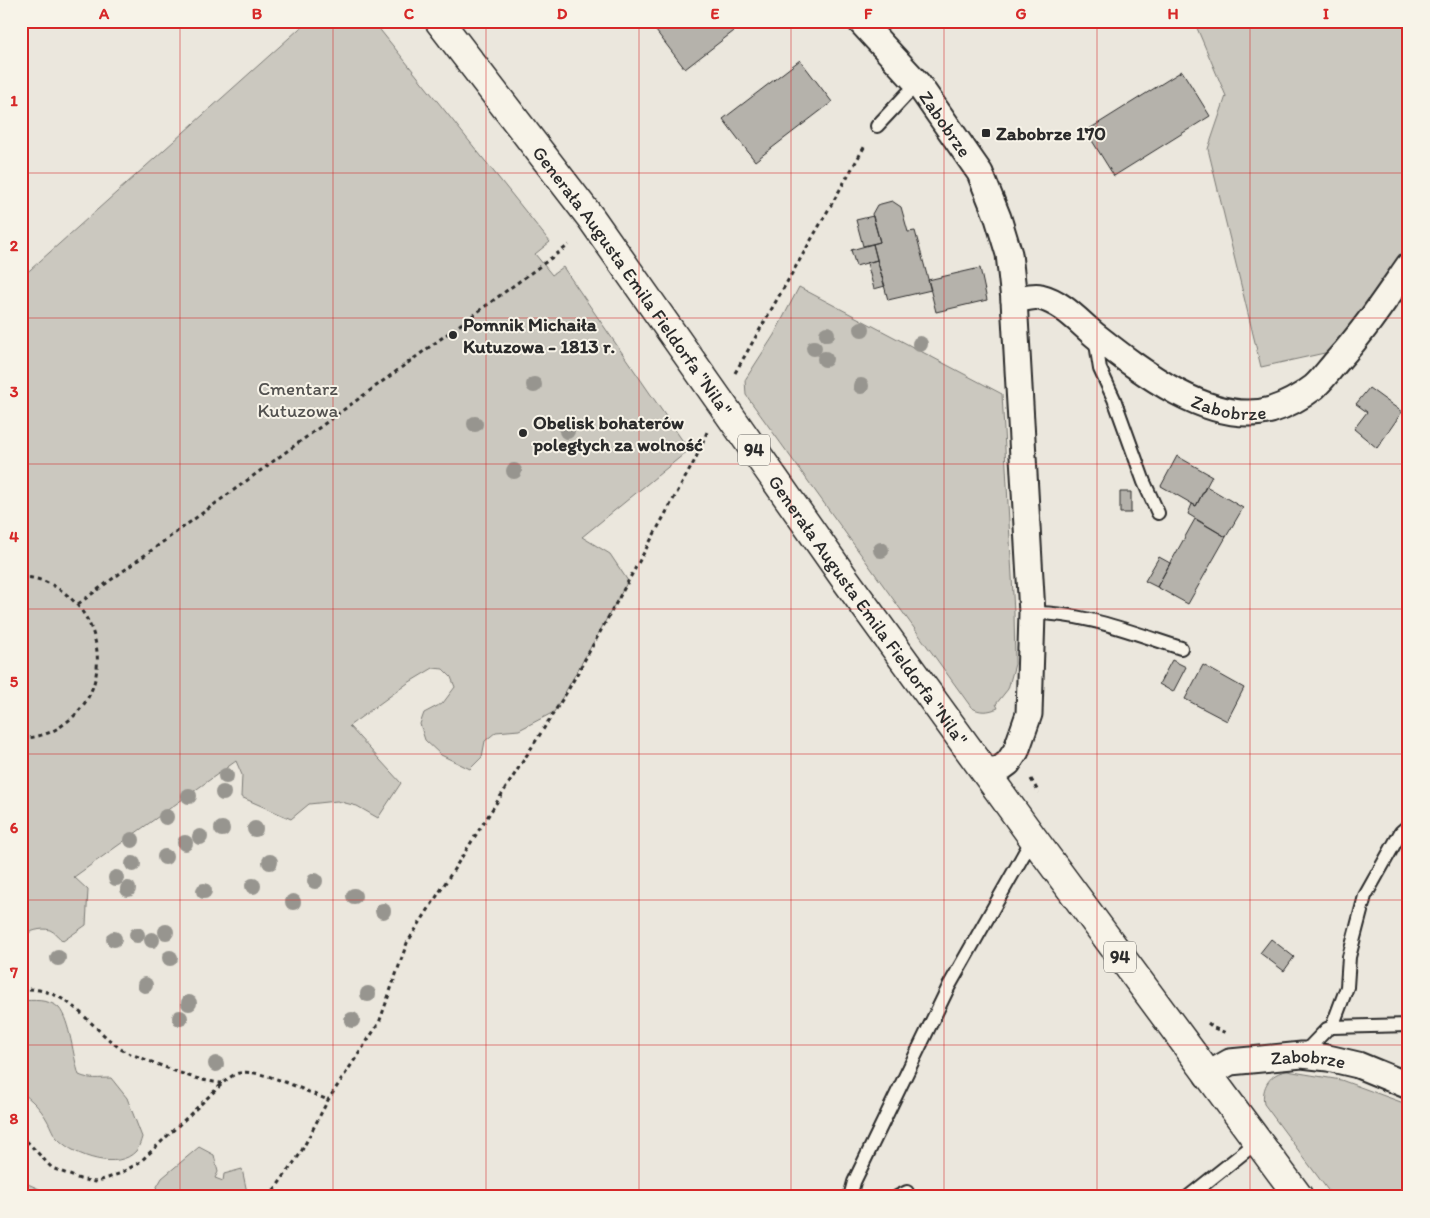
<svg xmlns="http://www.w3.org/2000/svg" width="1430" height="1218" font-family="Itim,sans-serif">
	<rect width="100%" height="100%" fill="#ebe7dd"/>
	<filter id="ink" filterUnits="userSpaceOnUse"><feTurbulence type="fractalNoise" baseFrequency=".02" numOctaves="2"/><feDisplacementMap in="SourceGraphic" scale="10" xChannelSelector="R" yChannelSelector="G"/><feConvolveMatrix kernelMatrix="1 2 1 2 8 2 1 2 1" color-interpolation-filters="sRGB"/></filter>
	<g filter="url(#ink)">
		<path fill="#cbc8bf" stroke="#7b7a75" d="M308,21h65l177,221 -15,12 17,21 11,-8 126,183 -107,87 28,17 18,27 -74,131 -35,18 -23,2 -11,9 -3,16 -12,12 -29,-14 -16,-15 -5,-16 4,-11 19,-10 12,-16 -4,-10 -8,-8 -10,-1 -25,15 -59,43 52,57 -23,35 -21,-12 -20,-5 -28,3 -18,15 -50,-22 1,-22 -6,-14 -162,116 14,13 -2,35 -23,16c-4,-3 -8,-9 -13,-11 -9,-3 -21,2 -29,6v-658z
			M1194,21h215v256l-48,68 -100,22 -53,-218 18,-53z
			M799,287l203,107 12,219 1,51 -7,25 -12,15 2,4c-9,4 -19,5 -27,-1l-225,-312 -1,-15 29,-45z
			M21,1001c11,-1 29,-2 38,7 11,13 14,49 20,67 11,5 20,3 32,3l16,20 15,39c-1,4 -3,10 -6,14 -18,20 -61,5 -77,-11 -6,-5 -8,-13 -12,-20 -6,-11 -16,-21 -26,-28z
			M1287,1071l54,9 68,25v92h-76l-69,-93c-3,-17 6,-31 23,-33z
			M199,1147l15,8 4,17 -3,6 8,3 1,-7 18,-5 6,28h-97l11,-19z
			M21,1181l32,14 2,2h-34z"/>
		<path fill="#b5b2ab" stroke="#2b2b2b" d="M661,21h86l-62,48 -32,-42z
			M800,60l32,42 -77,59 -32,-42z
			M1182,71l28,45 -96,60 -28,-45z
			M892,201l9,6 7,25 7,-1 16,59 -43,10 -15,-56 7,-2 -8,-28 5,-9z
			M873,216l7,26 -17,4 -7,-26z
			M873,244l4,16 -21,6 -5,-16z
			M877,260l8,26 -11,3 -7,-26z
			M980,268l7,32 -51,12 -8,-32z
			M1369,388l33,24 -25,36 -23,-19 13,-17 -11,-8z
			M1177,456l35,20 -16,30 -35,-20z
			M1206,486l37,22 -17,29 -38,-23 4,-10 4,2z
			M1120,492h11v21h-11z
			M1195,519l31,18 -38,67 -31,-17z
			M1159,557l11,6 -13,24 -12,-6z
			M1172,660l14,7 -13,25 -14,-8z
			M1203,665l41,23 -17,33 -42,-22z
			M1271,939l23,18 -10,14 -24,-18z"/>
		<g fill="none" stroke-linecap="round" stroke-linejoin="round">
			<defs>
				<path id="service" d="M877,126l29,-31 12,-11
					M1095,337l5,32 14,30 30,83 14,31
					M1032,613c51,-1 101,20 149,35
					M1332,1027l77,-2
					M1302,1055l25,-26 5,-2 15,-40 2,-30 16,-61 36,-64 8,-7
					M850,1197l4,-15 95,-196 84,-148
					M897,1197l10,-5
					M1188,1197l69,-55"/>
				<g id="minor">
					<path id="s1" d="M860,21l58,63 62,89 18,45 11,36 5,46 18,313 -3,101 -13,37 -8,12 -19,14"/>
					<path id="s2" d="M1014,300c8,-1 19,-5 26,-3 22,5 39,25 56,39 43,34 115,91 175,74 16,-5 30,-13 43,-23 8,-7 15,-17 23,-26 27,-30 49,-63 72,-96"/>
					<path id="s3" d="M1207,1075l23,-13 72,-7 26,3 30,7 51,21"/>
				</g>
				<g id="primary">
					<path id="s4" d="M439,21l152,197 254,361 188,259 266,359"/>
				</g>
			</defs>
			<use href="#service" stroke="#2b2b2b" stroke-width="16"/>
			<use href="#minor" stroke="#2b2b2b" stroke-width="29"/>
			<use href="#primary" stroke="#2b2b2b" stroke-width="31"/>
			<path stroke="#2b2b2b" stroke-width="3" stroke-dasharray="4 4" stroke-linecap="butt" d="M735,373l131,-229
				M21,577c17,0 33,7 46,18 40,33 42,98 -3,129 -13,10 -27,13 -43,15
				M78,604l491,-359
				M1031,779l8,14
				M21,989c47,-2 63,32 96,57 9,8 21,10 32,15 24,9 47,20 73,22
				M1208,1023l6,5 15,6
				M21,1135l31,33 28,11 15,3 13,-4 13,-5 19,-11 83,-79c5,-4 10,-9 16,-10 22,-5 68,19 89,27
				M269,1197l31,-43 28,-54 51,-77 28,-80 160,-251 128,-232 12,-28"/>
			<use href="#service" stroke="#f7f3e8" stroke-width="12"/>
			<use href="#minor" stroke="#f7f3e8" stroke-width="25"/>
			<use href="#primary" stroke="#f7f3e8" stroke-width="28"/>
		</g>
		<g fill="#97958f">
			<circle cx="862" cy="329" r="8"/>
			<circle cx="827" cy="334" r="8"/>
			<circle cx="920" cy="344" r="8"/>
			<circle cx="814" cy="348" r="8"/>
			<circle cx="825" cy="359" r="8"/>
			<circle cx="534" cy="385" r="8"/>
			<circle cx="861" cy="386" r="8"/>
			<circle cx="475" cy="424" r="8"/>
			<circle cx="567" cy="431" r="8"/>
			<circle cx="514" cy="471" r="8"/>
			<circle cx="881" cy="550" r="8"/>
			<circle cx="226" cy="776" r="8"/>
			<circle cx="223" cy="793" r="8"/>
			<circle cx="189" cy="796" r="8"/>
			<circle cx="166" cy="817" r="8"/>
			<circle cx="222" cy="829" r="8"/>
			<circle cx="255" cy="829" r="8"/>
			<circle cx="200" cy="837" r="8"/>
			<circle cx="132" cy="840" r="8"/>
			<circle cx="185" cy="843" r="8"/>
			<circle cx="165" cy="857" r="8"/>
			<circle cx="270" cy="862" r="8"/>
			<circle cx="133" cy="864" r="8"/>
			<circle cx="116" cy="878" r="8"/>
			<circle cx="315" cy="881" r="8"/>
			<circle cx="253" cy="886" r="8"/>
			<circle cx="128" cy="889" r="8"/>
			<circle cx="204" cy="891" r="8"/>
			<circle cx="354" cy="896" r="8"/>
			<circle cx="293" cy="902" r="8"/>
			<circle cx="383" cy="911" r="8"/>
			<circle cx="166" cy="932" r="8"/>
			<circle cx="137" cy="935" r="8"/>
			<circle cx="114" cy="939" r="8"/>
			<circle cx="152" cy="940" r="8"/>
			<circle cx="58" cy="958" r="8"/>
			<circle cx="170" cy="958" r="8"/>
			<circle cx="145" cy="985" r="8"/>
			<circle cx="368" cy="994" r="8"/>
			<circle cx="189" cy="1003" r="8"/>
			<circle cx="180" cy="1018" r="8"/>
			<circle cx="352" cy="1020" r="8"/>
			<circle cx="216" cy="1064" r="8"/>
		</g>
	</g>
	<path fill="none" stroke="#d62828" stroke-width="1" stroke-opacity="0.55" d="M180,21v1176M333,21v1176M486,21v1176M639,21v1176M791,21v1176M944,21v1176M1097,21v1176M1250,21v1176M21,173h1388M21,318h1388M21,464h1388M21,609h1388M21,754h1388M21,900h1388M21,1045h1388"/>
	<g fill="#2b2b2b" stroke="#f7f3e8" stroke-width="2">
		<rect x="981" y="128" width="10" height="10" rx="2.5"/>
		<circle cx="453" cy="335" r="5"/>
		<circle cx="523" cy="433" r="5"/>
	</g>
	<g text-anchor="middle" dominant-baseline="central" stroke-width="4" stroke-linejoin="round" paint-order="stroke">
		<g fill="#f7f3e8" stroke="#686764" stroke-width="1">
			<rect x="738" y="434.5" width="32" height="31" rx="4"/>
			<rect x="1104" y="941.5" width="32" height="31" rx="4"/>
		</g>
		<g font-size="18" font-weight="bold" fill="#2b2b2b">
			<text x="754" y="450">94</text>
			<text x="1120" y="957">94</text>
		</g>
		<g font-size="19" fill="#2b2b2b" stroke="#f7f3e8">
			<text stroke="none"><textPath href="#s1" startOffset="134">Zabobrze</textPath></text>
			<text stroke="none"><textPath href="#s4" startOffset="324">Generała Augusta Emila Fieldorfa "Nila"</textPath></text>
			<text stroke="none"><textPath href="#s2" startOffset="249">Zabobrze</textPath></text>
			<text stroke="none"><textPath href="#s4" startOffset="729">Generała Augusta Emila Fieldorfa "Nila"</textPath></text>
			<text stroke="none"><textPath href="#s3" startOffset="105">Zabobrze</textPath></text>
		</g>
		<g font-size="19" font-weight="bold" fill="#2b2b2b" stroke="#f7f3e8" text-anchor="start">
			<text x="996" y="133">Zabobrze 170</text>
			<text x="463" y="324">Pomnik Michaiła<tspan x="463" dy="22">Kutuzowa - 1813 r.</tspan></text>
			<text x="533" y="422">Obelisk bohaterów<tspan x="533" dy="22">poległych za wolność</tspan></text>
		</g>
		<g font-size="19" fill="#535250" stroke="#f7f3e8">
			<text x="298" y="388">Cmentarz<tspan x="298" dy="22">Kutuzowa</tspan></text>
		</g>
	</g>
	<rect width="1430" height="1218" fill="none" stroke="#f7f3e8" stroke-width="55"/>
	<rect x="28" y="28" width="1374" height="1162" fill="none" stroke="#d62828" stroke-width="2"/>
	<g font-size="16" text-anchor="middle" font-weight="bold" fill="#d62828">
		<text x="104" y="19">A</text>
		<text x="257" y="19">B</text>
		<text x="409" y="19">C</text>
		<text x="562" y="19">D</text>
		<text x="715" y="19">E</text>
		<text x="868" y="19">F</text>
		<text x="1021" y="19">G</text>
		<text x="1173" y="19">H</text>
		<text x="1326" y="19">I</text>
		<text x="14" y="106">1</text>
		<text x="14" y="251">2</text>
		<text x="14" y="397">3</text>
		<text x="14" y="542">4</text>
		<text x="14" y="687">5</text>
		<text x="14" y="833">6</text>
		<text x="14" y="978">7</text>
		<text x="14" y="1124">8</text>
	</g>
</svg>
